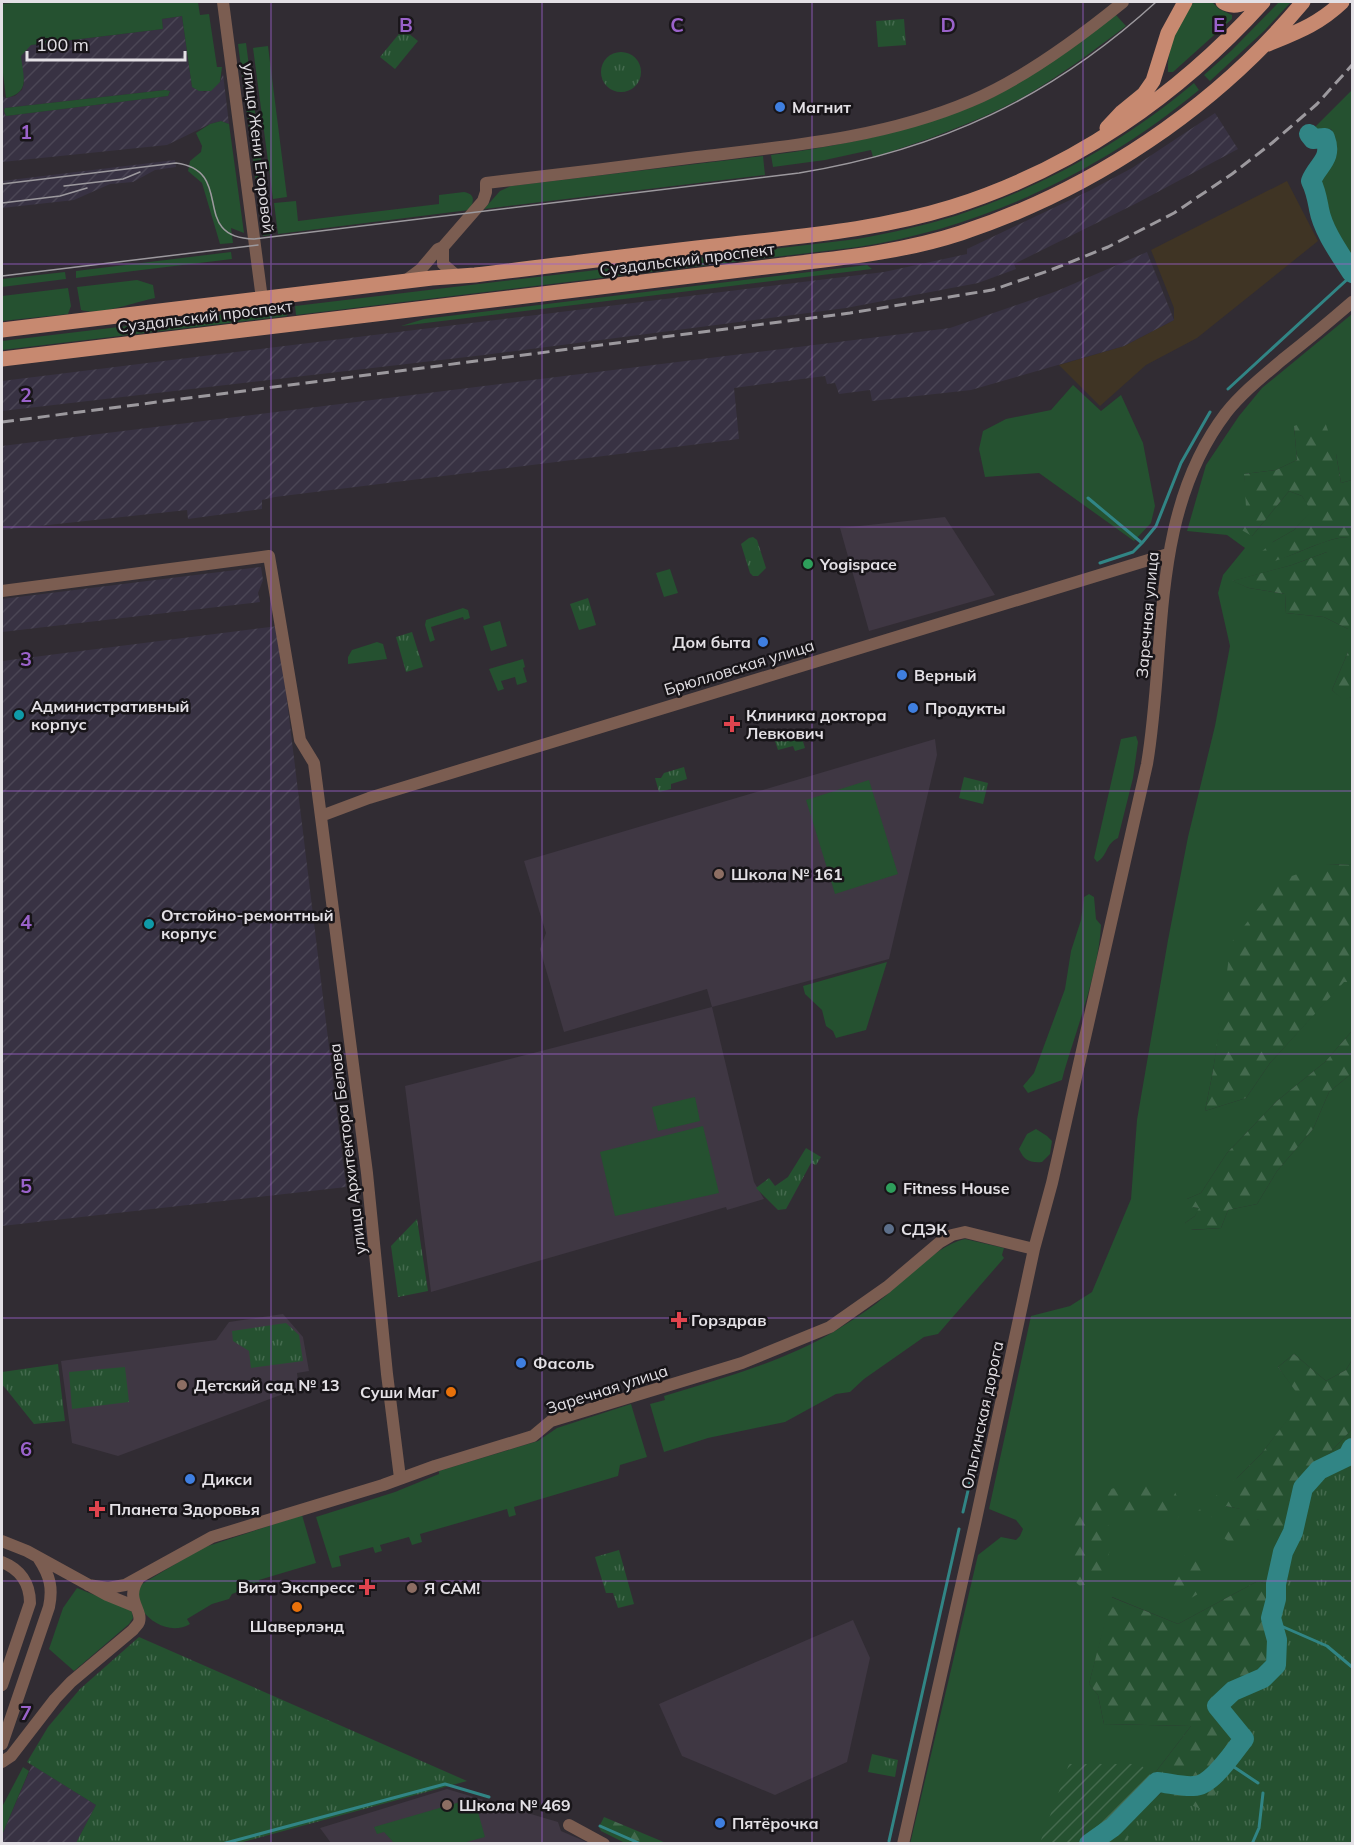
<svg xmlns="http://www.w3.org/2000/svg" width="1354" height="1845" font-family="Mulish,sans-serif">
	<defs>
		<pattern id="industrial-furrows" width="10" height="10" patternUnits="userSpaceOnUse" patternTransform="scale(1.5)"><rect width="10" height="10" fill="#383243"/><path d="M-1 1l2-2M0 10L10 0M9 11l2-2" fill="none" stroke="#4b4655"/></pattern>
		<pattern id="forest-firs" width="22" height="20" patternUnits="userSpaceOnUse" patternTransform="scale(1.5)"><rect width="22" height="20" fill="#255130"/><path d="M5 1l3.5 6h-7zM16 11l3.5 6h-7z" fill="#446a4e"/></pattern>
		<pattern id="park-tufts" width="24" height="20" patternUnits="userSpaceOnUse" patternTransform="scale(1.5)"><rect width="24" height="20" fill="#255130"/><path d="M3 7l-1-3M5 7V3M7 7l1-3M15 17l-1-3M17 17v-4M19 17l1-3" fill="none" stroke="#446a4e"/></pattern>
		<pattern id="garden-furrows" width="10" height="10" patternUnits="userSpaceOnUse" patternTransform="scale(1.5)"><rect width="10" height="10" fill="#255130"/><path d="M-1 1l2-2M0 10L10 0M9 11l2-2" fill="none" stroke="#446a4e"/></pattern>
	</defs>
	<rect width="100%" height="100%" fill="#312c33"/>
	<path fill="#3f3424" d="M1287,181l31,60 -121,97 -51,27 -46,41 -41,-41 65,-19 50,-26v-12l-23,-58z"/>
	<path fill="url(#industrial-furrows)" fill-rule="evenodd" d="M182,16l10,71 13,5 15,-10 3,-8 6,50 -8,-3 -11,3 -43,21 -165,17v-66l4,2 9,-2 7,-6 2,-7 -4,-27 4,-5 7,-6 132,-16 -1,-10zM165,90l5,2 -2,4 -162,20 -2,-5 1,-3z
		M1215,113l23,36 -101,54 -123,61 2,5 -38,14 -132,25 -362,47 -482,56v-30l882,-109 83,-18v-5l122,-58 43,-23z
		M175,160l1,7 -21,3 -22,12 -23,2 -36,16 -72,8v-27z
		M1147,252l27,68 -50,26 -153,44 -99,11 -2,-11 -31,4 -4,-11 -8,1 -2,-8 -91,12 5,51 -464,58 -13,3v9l-74,10 -1,-9 -185,20v-84l948,-118 107,-37z
		M261,567l2,13 -5,13 2,9 -258,30v-33z
		M278,626l68,561 -344,39v-565z
		M32,1765l64,40 -20,38 -74,1v-9z"/>
	<path fill="#3f3743" d="M945,517l50,78 -126,36 -29,-103z
		M935,739l2,16 -48,204 -177,48 42,175 10,17 -37,11 -1,-3 -295,85 -26,-206 307,-79 -5,-18 -143,43 -24,-83 6,-16 -22,-72z
		M283,1314l20,23 6,34 -12,2 2,15 -181,68 -46,-13 -11,-82 155,-21 13,-18z
		M853,1620l17,38 -23,104 -72,33 -93,-39 -23,-52z
		M447,1789l111,33 3,9 28,12h-258l-11,-15z"/>
	<path fill="#255130" d="M23,2h175l2,13 9,-1 8,53h5l-2,15 -9,9h-12l-7,-4 -10,-71 -20,3 1,10 -132,16 -10,11c2,21 10,36 -15,42l-4,-33v-61z
		M1194,2h18l7,7 13,6v4l-59,53h-5c-1,-23 10,-53 26,-70z
		M1279,2h12l-27,29 -54,50 -6,-6 28,-25z
		M1116,15l10,11c-33,25 -67,51 -103,71 -48,26 -98,44 -150,60l-2,-7 -46,10 -52,7 -2,-12c56,-7 111,-18 164,-35 22,-8 44,-15 64,-26 41,-22 78,-52 117,-79z
		M246,43l25,192 -8,1 -25,-192z
		M268,46l19,151 -14,2 -20,-151z
		M1194,83l5,7c-98,81 -214,137 -341,157l-562,68 -1,-9 562,-67c33,-6 66,-13 98,-23 86,-28 169,-74 239,-133z
		M1352,87v176l-14,-22 -16,-31 -3,-36c9,-14 19,-27 12,-45l-12,1 -4,-3 36,-36z
		M165,90l5,1 -2,5 -162,20 -2,-5 1,-3z
		M221,121l8,3 15,109 -13,-5 2,15 -13,1 -18,-61 -14,-12 2,-10 11,-9 1,-6 -6,-13 14,-9z
		M763,156l2,19 -281,34 16,-18 11,-5z
		M464,192c12,2 10,10 5,18l-191,24 -4,-31 22,-2 2,20 141,-17v-9z
		M231,252l1,7 -156,19v-7z
		M867,265l5,4 -471,57 23,-7z
		M65,272l1,7 -64,8v-8z
		M137,280l16,5 2,13c-20,4 -55,18 -74,12l-4,-23z
		M68,288l3,18 -3,8 -66,7v-25z
		M286,307l1,9 -285,34v-9z
		M1352,314v166l-11,3 -5,-29 -42,-28 3,34 -21,10 -32,4 8,62 37,-45 13,5 10,15 -18,19 -21,12 -7,20c27,-4 62,-27 86,-25v15h-25l-35,13 -59,16 16,7 36,6 1,19 38,4 24,12v23l-16,38 11,9 9,-2v168l-25,-1 -104,143 -10,64 -8,40 41,-13 24,-35 74,-82 8,1v49l-27,31 -48,39 -50,52 -26,40 -14,6 6,8 7,1 -5,8 -10,7 7,7 29,-2 7,-18 29,-6 20,-33 36,-42 16,-37 23,-19v287l-6,10 -20,11 -32,-27 -16,13 25,33 -41,53 -25,25 -11,28 15,3 -16,29 33,-19 32,9 2,-32 16,-20 44,-47v39l-63,125 -31,-12 -80,43 -66,-27 -23,87 9,11 6,29 87,2 -36,47 9,18 -68,52 -186,1 68,-289 23,-18 15,3 4,-4 3,-7 -7,-9 -27,-11 42,-193 39,-10 22,-14 39,-93 6,-79 31,-180 20,-103 27,-111 15,-80 -12,-53 5,-18 22,-27 -18,-13 -40,-4 19,-66 33,-49 23,-28z
		M1073,385l28,26 20,-16 22,48 12,63 -4,17 -17,18 -95,-68 -54,4 -6,-28 4,-18 23,-12 45,-9z
		M670,569l8,24 -14,4 -8,-24z
		M463,608l5,2 2,8 -6,2 -1,-3 -32,10 4,13 -5,2 -5,-17 1,-5z
		M500,621l7,25 -16,5 -8,-25z
		M377,642l6,2 4,15 -39,5v-7l4,-7z
		M523,659l2,8 -2,1 4,14 -10,3 -2,-8 -14,4 3,8 -6,2 -9,-22z
		M1136,736l2,6 -5,36 -15,60c-13,6 -10,18 -21,24l-3,-4 27,-119z
		M869,780l29,94 -63,20 -29,-94z
		M1089,894l5,3 2,22 5,6c-2,45 -24,103 -37,147l-2,8 -34,13 -5,-7 11,-13 31,-84 6,-38 10,-31 3,-23z
		M887,962l-21,68 -30,8 -3,-7 -7,-5 -4,-16 -17,-16 -2,-8z
		M695,1097l5,24 -42,10 -6,-24z
		M703,1126l16,67 -104,23 -15,-64z
		M1036,1129l11,7 5,5 -2,13 -8,8c-13,1 -18,-2 -23,-13l8,-15z
		M965,1239l39,9 -2,7 2,3 -66,76 -14,3 -60,42 -14,13 -14,2 -51,28 -77,16 -44,14 -14,-48 15,-4 -1,-4c58,-18 119,-34 171,-65 14,-9 29,-18 42,-28 24,-19 59,-58 88,-64z
		M631,1404l16,53 -27,8 -2,11 -104,31 2,8 -7,2 -2,-8 -87,25 2,8 -10,3 -3,-8 -29,8 2,6 -7,2 -2,-6 -34,9 2,10 -9,2 -16,-51 79,-25 44,-18v-3l99,-30 19,-13z
		M302,1515l14,48 -57,17 2,9 -4,2 -7,-4 -18,7 -3,5 -17,5 -25,15 3,5c-17,10 -37,1 -48,-14 -4,-4 -4,-13 -5,-19l5,-7 60,-36z
		M77,1588l50,20 5,4 1,6 -4,6 -55,47 -25,-22 14,-41z
		M23,1767l6,4 -27,64v-28z
		M474,1798l11,39 -22,6h-69l-10,-11 -7,2 -3,-7z"/>
	<path fill="url(#forest-firs)" d="M1323,416l13,38 5,29 11,-3v57c-24,-2 -60,21 -86,26l-6,-10 13,-11 21,-12 17,-19 -9,-15 -13,-5 -37,45 -14,-8 -2,-9 10,-12 -2,-33 32,-4 21,-10 -3,-34z
		M1327,552h25v145l-9,3 -11,-10 16,-38v-23l-24,-12 -38,-4 -1,-19 -36,-6 -17,-7 60,-16z
		M1327,864l25,1v117h-8l-74,81 -24,35 -41,13 8,-40 18,-128 49,-63z
		M1352,1031v42l-23,19 -16,37 -36,42 -20,33 -29,6 -7,18 -34,2 -2,-7 10,-7 4,-8 -6,-1 -14,8 -3,-4 11,-12 14,-6 26,-40 50,-52 48,-39z
		M1294,1354l32,27 20,-11 6,-10v69l-44,47 -16,20 -2,32 -18,7 -14,-16 -24,27 -10,-8 16,-29 -14,-3 -20,15 -8,-10 39,-33 25,-25 40,-53 -24,-33z
		M1147,1481l25,4 11,26 -7,9 -25,-10 -33,1 -11,10 6,21 -14,39 -19,5 -11,-10v-40l10,-28 27,-18z
		M1190,1547l24,24 -16,23 -17,10 -14,-23z
		M1258,1581l31,11 63,251h-256l68,-52 -9,-18 36,-47 -87,-2 -6,-29 -9,-11 22,-87 67,27z
		M604,1817l62,26h-41l-24,-12 -2,-4z"/>
	<path fill="url(#park-tufts)" d="M904,19l2,26 -28,2 -2,-26z
		M403,29l15,12 -23,28 -15,-12z
		M601 72a20 20 0 1 1 40 0a20 20 0 1 1-40 0Z
		M753,537l4,3 9,28 -8,8h-5l-3,-3 -9,-29 8,-6z
		M588,598l8,27 -17,5 -9,-26z
		M412,632l11,35 -17,5 -10,-35z
		M792,733l5,3 4,-1 4,13 -10,3 -2,-5 -15,4 -4,-12z
		M684,767l3,12 -16,5v5l-12,3 -4,-14h6l3,-5z
		M964,777l24,6 -5,21 -24,-6z
		M806,1148l15,9 -5,8 -5,-2 -25,46 -8,1 -22,-22 13,-10 6,8 13,-9z
		M417,1219l11,72 -30,6 -7,-51z
		M286,1323l13,12 4,26 -52,7 -2,-17 -16,-10 -1,-10z
		M58,1364l7,57 -31,3 -32,-40v-12z
		M125,1367l4,35 -57,7 -3,-37z
		M1352,1460v383h-224c-6,-18 22,-38 34,-49l39,15 12,-10 12,-24 19,-17 1,-22 -20,-25 3,-7 45,-21 9,-13 -2,-54 9,-36 1,-17 10,-25 10,-45 17,-18z
		M619,1550l15,54 -16,4 -5,-15h-7l-11,-36z
		M139,1637l328,144 -228,62h-163l20,-38 -69,-43 21,-35 32,-38z
		M872,1754l26,6 -3,17 -27,-5z"/>
	<path fill="url(#garden-furrows)" d="M1069,1764h71l17,18 -55,54 -13,7h-49z"/>
	<g fill="none" stroke-linecap="round" stroke-linejoin="round">
		<path stroke="#318585" stroke-width="3" d="M1228,389l124,-114
			M1088,498l54,45 -9,9 -33,11
			M1142,543l14,-17 25,-63 29,-51
			M963,1512l7,-30
			M1272,1622l55,24 25,21
			M1225,1761l33,22
			M600,1826l41,18
			M889,1841l70,-312
			M222,1844l223,-60 44,13
			M1252,1844l7,-16 4,-35"/>
		<path stroke="#318585" stroke-width="20" d="M1309,134l4,5 12,-1c8,21 -7,26 -14,43 5,10 6,17 8,28 4,22 21,45 33,64
			M1089,1844l24,-17 44,-45c12,1 25,5 37,4 18,0 39,-34 50,-47l-27,-33 16,-15 30,-13 13,-13 1,-25 -6,-22 5,-19v-15l7,-32 10,-20 10,-44 16,-18 29,-14 4,-8"/>
		<path stroke="#7b5d51" stroke-width="12" d="M223,2l39,297
			M443,247l40,-46 3,-9v-9c70,-8 141,-17 211,-26 93,-11 187,-19 274,-56 52,-22 109,-64 152,-99
			M405,281l16,-12 17,-20 5,-2v17l14,12
			M2,591l267,-35 31,184 14,23 53,410 20,201 13,104
			M321,816l48,-18 799,-244
			M2,1541l25,10 80,44 27,11
			M2,1562c18,7 28,21 28,41l-28,82
			M88,1585l20,3 17,-3 87,-48 171,-52 52,-19 98,-30 18,-15 191,-58 88,-36 57,-40 53,-45 12,-7 13,-3 69,17
			M2,1744l47,-137c4,-19 1,-31 -10,-48
			M2,1762l9,-6 44,-57 16,-17 62,-52c2,-3 5,-5 6,-8 4,-12 -15,-23 0,-44
			M569,1825l35,19
			M903,1844l72,-320 59,-275 18,-66 95,-419c20,-118 2,-250 79,-351 16,-20 36,-36 56,-53 24,-19 47,-38 70,-58"/>
		<path stroke="#c78970" stroke-width="15" d="M1223,2c8,5 15,4 23,0
			M1268,44c29,-12 51,-20 74,-42
			M1107,128l15,-16 22,-18 9,-13 15,-48 17,-31
			M2,330l430,-52 43,-3c83,-10 166,-21 249,-30 76,-9 154,-15 228,-38 121,-38 227,-112 311,-205
			M2,359l781,-94c60,-7 120,-13 178,-32 131,-43 254,-125 342,-231"/>
		<path stroke="#9c999e" stroke-width="1.5" d="M2,184l174,-21c61,8 12,75 78,76l545,-66c140,-23 252,-75 357,-171
			M64,186l59,-7 17,-7
			M2,203l58,-7 27,-8
			M2,276l256,-31"/>
		<path stroke="#9c999e" stroke-width="3" stroke-dasharray="12 6" stroke-linecap="butt" d="M2,422l848,-109 142,-23 56,-19 60,-24 66,-34 58,-39 40,-31 45,-39 35,-39"/>
	</g>
	<path fill="none" stroke="#9a62ca" stroke-width="1.5" stroke-opacity="0.55" d="M271,2v1842M542,2v1842M812,2v1842M1083,2v1842M2,264h1350M2,527h1350M2,791h1350M2,1054h1350M2,1318h1350M2,1581h1350"/>
	<g fill="#3f7fe0" stroke="#181519" stroke-width="2">
		<circle cx="780" cy="107" r="6"/>
		<circle cx="763" cy="642" r="6"/>
		<circle cx="902" cy="675" r="6"/>
		<circle cx="913" cy="708" r="6"/>
		<circle cx="521" cy="1363" r="6"/>
		<circle cx="190" cy="1479" r="6"/>
		<circle cx="720" cy="1823" r="6"/>
	</g>
	<g fill="#2e9e5b" stroke="#181519" stroke-width="2">
		<circle cx="808" cy="564" r="6"/>
		<circle cx="891" cy="1188" r="6"/>
	</g>
	<g fill="#0f9aa8" stroke="#181519" stroke-width="2">
		<circle cx="19" cy="715" r="6"/>
		<circle cx="149" cy="924" r="6"/>
	</g>
	<g fill="#e0444e" stroke="#181519" stroke-width="2">
		<path d="M729 715h6v6h6v6h-6v6h-6v-6h-6v-6h6z"/>
		<path d="M676 1311h6v6h6v6h-6v6h-6v-6h-6v-6h6z"/>
		<path d="M94 1500h6v6h6v6h-6v6h-6v-6h-6v-6h6z"/>
		<path d="M364 1578h6v6h6v6h-6v6h-6v-6h-6v-6h6z"/>
	</g>
	<g fill="#8d6e63" stroke="#181519" stroke-width="2">
		<circle cx="719" cy="874" r="6"/>
		<circle cx="182" cy="1385" r="6"/>
		<circle cx="412" cy="1588" r="6"/>
		<circle cx="447" cy="1805" r="6"/>
	</g>
	<circle fill="#5c6f8a" stroke="#181519" stroke-width="2" cx="889" cy="1229" r="6"/>
	<g fill="#e8710a" stroke="#181519" stroke-width="2">
		<circle cx="451" cy="1392" r="6"/>
		<circle cx="297" cy="1607" r="6"/>
	</g>
	<g text-anchor="middle" dominant-baseline="central" stroke-width="5" stroke-linejoin="round" paint-order="stroke">
		<g font-size="16" font-weight="bold" fill="#e3e0e5" stroke="#181519" text-anchor="start">
			<text x="792" y="107">Магнит</text>
			<text x="820" y="564">Yogispace</text>
			<text x="751" y="642" text-anchor="end">Дом быта</text>
			<text x="914" y="675">Верный</text>
			<text x="31" y="706">Административный<tspan x="31" dy="18">корпус</tspan></text>
			<text x="925" y="708">Продукты</text>
			<text x="746" y="715">Клиника доктора<tspan x="746" dy="18">Левкович</tspan></text>
			<text x="731" y="874">Школа № 161</text>
			<text x="161" y="915">Отстойно-ремонтный<tspan x="161" dy="18">корпус</tspan></text>
			<text x="903" y="1188">Fitness House</text>
			<text x="901" y="1229">СДЭК</text>
			<text x="691" y="1320">Горздрав</text>
			<text x="533" y="1363">Фасоль</text>
			<text x="194" y="1385">Детский сад № 13</text>
			<text x="439" y="1392" text-anchor="end">Суши Маг</text>
			<text x="202" y="1479">Дикси</text>
			<text x="109" y="1509">Планета Здоровья</text>
			<text x="355" y="1587" text-anchor="end">Вита Экспресс</text>
			<text x="424" y="1588">Я САМ!</text>
			<text x="297" y="1626" text-anchor="middle">Шаверлэнд</text>
			<text x="459" y="1805">Школа № 469</text>
			<text x="732" y="1823">Пятёрочка</text>
		</g>
		<g font-size="16" fill="#e3e0e5" stroke="#181519">
			<text transform="translate(259 148) rotate(83)">улица Жени Егоровой</text>
			<text transform="translate(687 259) rotate(-7)">Суздальский проспект</text>
			<text transform="translate(205 316) rotate(-7)">Суздальский проспект</text>
			<text transform="translate(1147 615) rotate(-85)">Заречная улица</text>
			<text transform="translate(739 667) rotate(-17)">Брюлловская улица</text>
			<text transform="translate(347 1149) rotate(-97)">улица Архитектора Белова</text>
			<text transform="translate(607 1389) rotate(-18)">Заречная улица</text>
			<text transform="translate(982 1415) rotate(-78)">Ольгинская дорога</text>
		</g>
	</g>
	<g font-size="20" text-anchor="middle" font-weight="bold" fill="#9a62ca" stroke="#181519" stroke-width="5" stroke-linejoin="round" paint-order="stroke">
		<text x="406" y="32">B</text>
		<text x="677" y="32">C</text>
		<text x="948" y="32">D</text>
		<text x="1219" y="32">E</text>
		<text x="26" y="139">1</text>
		<text x="26" y="402">2</text>
		<text x="26" y="666">3</text>
		<text x="26" y="929">4</text>
		<text x="26" y="1193">5</text>
		<text x="26" y="1456">6</text>
		<text x="26" y="1720">7</text>
	</g>
	<rect width="1354" height="1845" fill="none" stroke="#e3e0e5" stroke-width="6"/>
	<path d="M27 51v9h158v-9" fill="none" stroke="#e3e0e5" stroke-width="3"/>
	<text x="36" y="51" font-size="18" fill="#e3e0e5" stroke="#181519" stroke-width="4.5" paint-order="stroke">100 m</text>
</svg>
